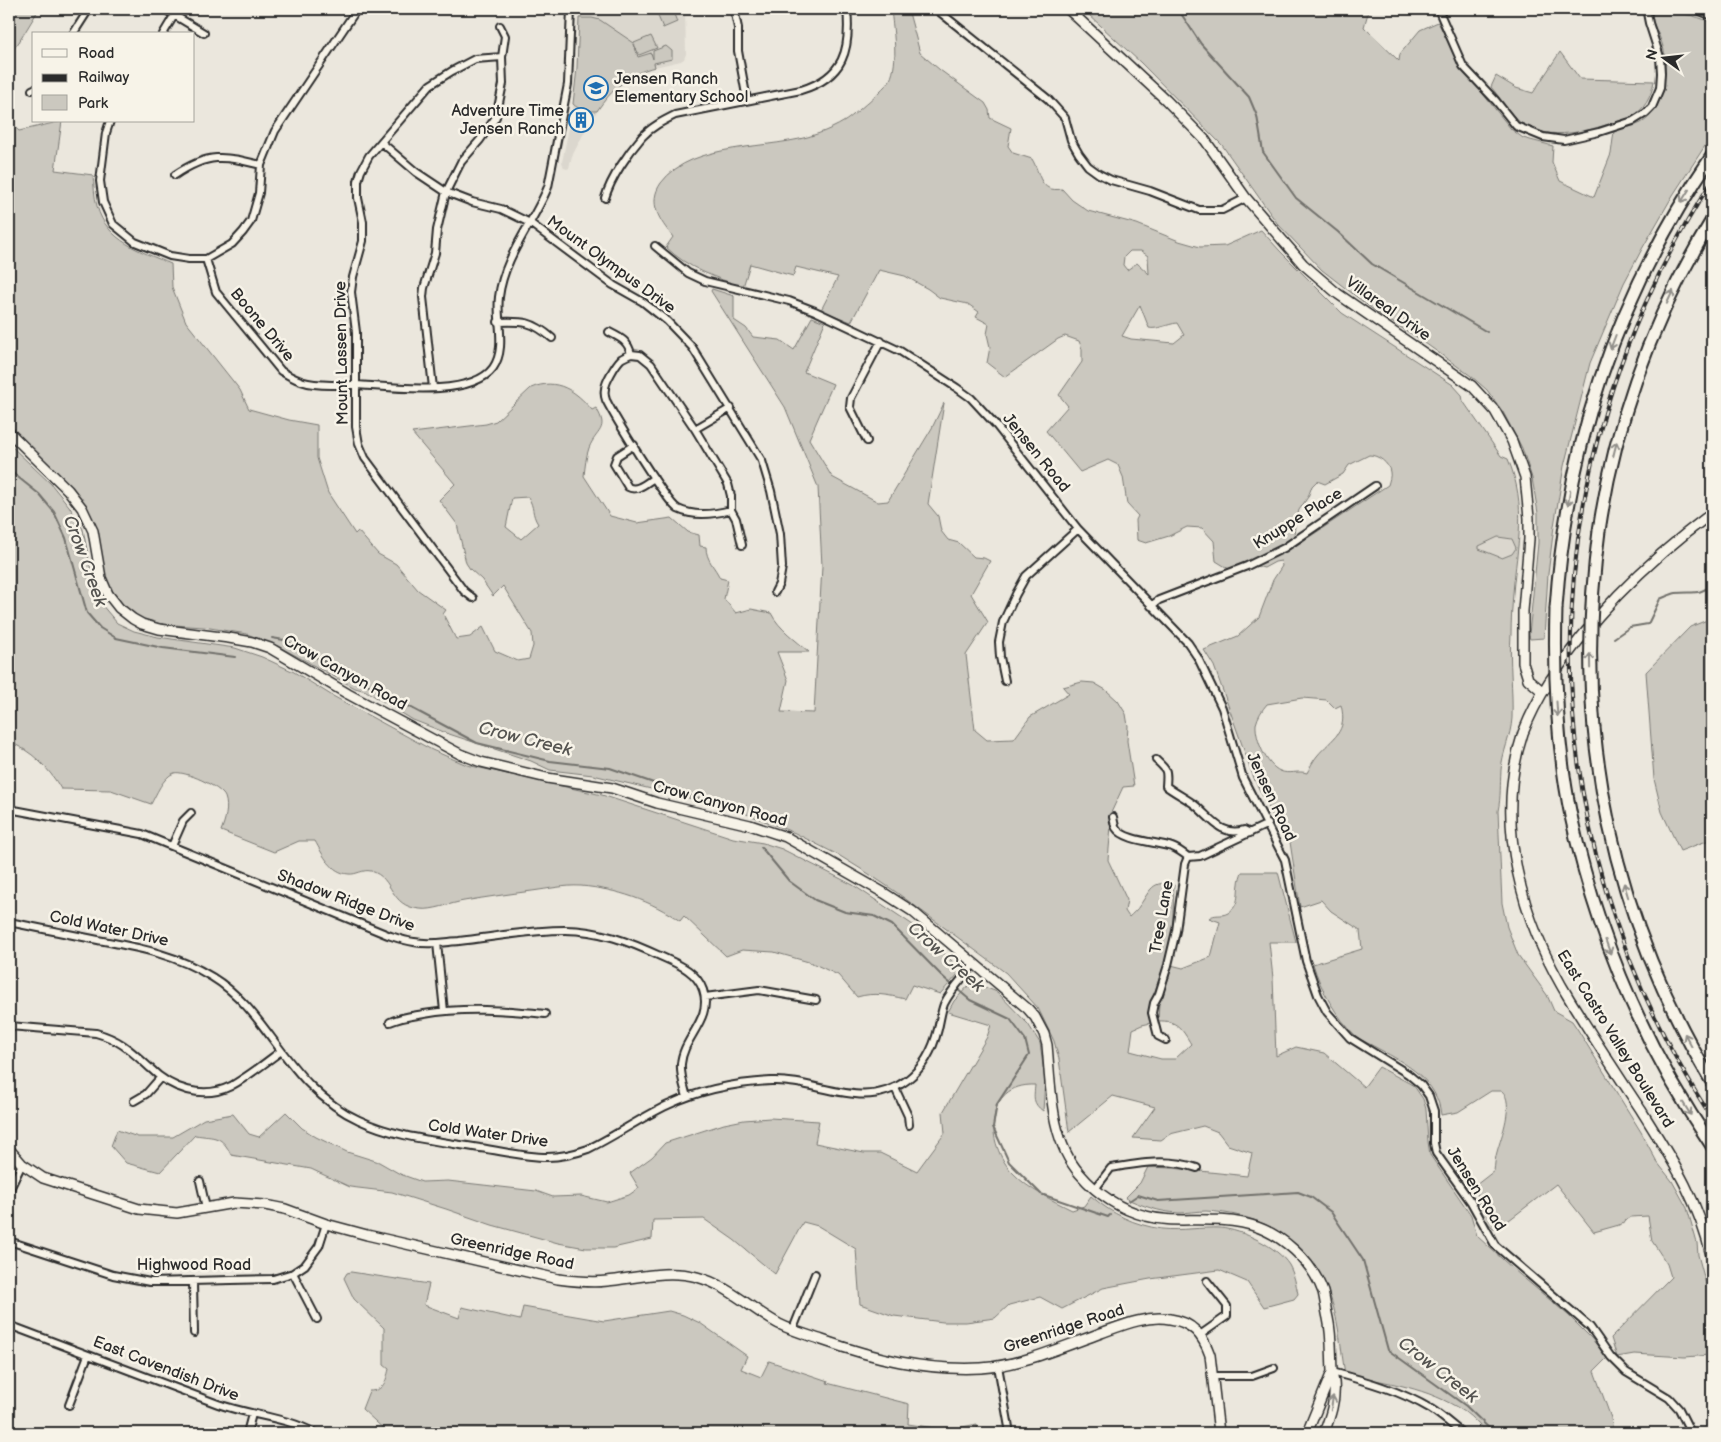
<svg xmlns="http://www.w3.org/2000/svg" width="1721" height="1442" font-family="'Balsamiq Sans',sans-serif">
	<rect width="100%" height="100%" fill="#ebe7dd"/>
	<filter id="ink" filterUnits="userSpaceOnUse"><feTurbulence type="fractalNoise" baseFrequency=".02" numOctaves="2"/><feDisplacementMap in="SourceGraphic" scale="10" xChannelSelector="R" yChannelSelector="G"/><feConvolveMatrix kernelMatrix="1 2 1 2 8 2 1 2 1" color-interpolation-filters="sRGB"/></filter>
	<g filter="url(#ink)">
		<path fill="#dbd7ce" d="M579,9h106l1,45 -2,5 -3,2 -31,7 -29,14 -18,20 -18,29 -13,25 -3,12 -2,1 -3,-1 -2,-6 14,-69z
			M1498,537l14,2 4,9 -4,6 -10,4 -23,-9v-3z"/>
		<path fill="#cbc8bf" stroke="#7b7a75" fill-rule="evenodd" d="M9,9h30l-20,33 -10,13z
			M655,9h17l5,13 -14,6z
			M891,9h17l12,44 20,17 45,33 4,7 1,8 21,10 -3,18 5,7 19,6c9,15 7,34 30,30l10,11 16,11 49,13 42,17 21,6 25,-1 36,-16 19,21 62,62 111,72 9,10 1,6 38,55 7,3c20,48 9,85 5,134 -1,14 -2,28 -2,41 -2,28 2,56 1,84 -1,18 -10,35 -11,52 -1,14 0,27 -3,41l4,92 5,24 11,28 29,40 7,16 18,10 6,9 63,102 16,30 15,19 15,27 10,35 1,12 12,44 2,32 -2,24 -25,2 -51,-3 -17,3 -6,-19 60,-61 -4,-13 -15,-23 -4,-25 -17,1 -12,8 -25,7 -38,-48 -60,46c-15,-10 -18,-29 -20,-45l18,-14c1,-6 1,-13 3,-19 4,-15 18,-49 5,-61h-11l-33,21 -17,3c-3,-34 -34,-51 -62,-66 -7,-4 -17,-8 -23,-13 -20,-19 -35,-46 -43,-72l49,-15 -2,-19 -29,-19 -10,-11 -21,7 -10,-65 -15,-22 -20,-39 -41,-115 -10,-16 34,-14 21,-19 14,-37 9,-14 -1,-5 -6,1 -11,6c-17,-4 -17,-6 -35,1l-13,-8 -2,-20 -12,-13 -15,-1 -18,9 -23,7 -9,-3 -1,-20 2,-4 -11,-12 -4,-27 -5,-12 -10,-5 -28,12 -34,-41 22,-25 -9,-11 23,-33v-13l-3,-8 -14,-5 -7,3 -53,38 -18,-14 3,-16 -3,-13 2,-10 -13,-7 3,-5 -11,-8 -28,-6 -12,-9 -23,-13 -26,-6 -28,52 -30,-12 17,-33 -42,-10 -3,9 -43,-12 -7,23c-27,-9 -56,-19 -77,-40l7,-10c-13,-16 -26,-34 -12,-54 32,-43 110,-32 156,-49 9,-3 20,-8 28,-13 7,-4 42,-35 45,-41 9,-19 3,-50 1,-71zM1130,251h11l7,5 1,18 -12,-11 -10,7 -4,-5 1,-8zM1140,305l9,23c7,2 19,-4 28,-5l7,12 -10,8 -43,-4 -9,-3zM1369,455c9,0 20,8 21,17 1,4 -1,9 -2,13l-94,62 -6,-6 6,-4 1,-12 4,-15 9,-13 4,-11 5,-5 8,3 18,-10 6,-9zM1498,537l14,2 4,9 -4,6 -10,4 -23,-9v-3zM1302,698l25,2 8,8 6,-3c7,28 -8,32 -24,51 -4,5 -7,11 -10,17 -9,-3 -18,2 -27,-2 -14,-6 -25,-32 -24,-47 2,-8 6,-14 11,-20z
			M1091,9h280l-3,4 -4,14 35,34 1,-7 20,-24 18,-8 22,43 51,64 12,9 30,8 -1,16 8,19 34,16 17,-43 3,-23c9,-3 19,-4 27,-8 21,-11 26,-45 24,-66 -1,-13 -8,-25 -13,-37v-5l3,-3c20,0 39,2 57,11v112l-39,60 -31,54 -18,34 -34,80 -26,103 -10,60 -6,48 -4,64 -14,1 -1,-4 9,-92v-30l-6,-35 -10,-30 -19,-36 -16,-22 -16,-14 -53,-38 -38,-23 -58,-45 -45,-47 -55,-78 -81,-82 -53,-49z
			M579,18h13l8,2 34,23 17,-7 6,12 -18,7 -5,-11 4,13 13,-4 2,6v-8l13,-5 6,5v8l-18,4 1,4c-25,6 -44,23 -58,44 -9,0 -17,0 -24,-7l4,-36z
			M1560,52l20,27 74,2c-3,17 -9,28 -24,37 -34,9 -72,26 -106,7 -10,-5 -25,-29 -33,-38l5,-11 20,12 17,5z
			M62,121l-7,49 38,5c1,10 1,21 4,31 10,36 44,45 74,58l1,23 14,35 54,68 9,19 40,11 28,5v33l11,35 27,41 3,-3 20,23 18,10 22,26 28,20 -3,4 13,25 14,-2 13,-10 12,24 23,10 11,-2 4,-13 -1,-13 -29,-47 -10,10 -11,-16 -12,-11 -4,-6 -9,-39 -18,-24 16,-16 -43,-51 74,-9 10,-3 35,-33c26,-11 45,3 61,22l4,-2c14,22 0,22 -7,40 -3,8 -4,19 -5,28l26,40 27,7 35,-5 16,14 11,3 1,11 6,1c0,13 9,20 14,31l8,2 -4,19 12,14 15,-4 20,4c8,16 25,27 38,39h-32l11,28 -7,32 33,1 8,-147 -4,-79 -33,-80 -74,-116 1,-2 22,7v24l12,8 7,9 27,3 14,10 18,-33 13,5 -21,50 29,12 -24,55 23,38 46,25 10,-1 44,-73 12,-25 -16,101 10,12 3,15 7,9 11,3 15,14 10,1 6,3 -19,33 17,28 -22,33 9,75 12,10 27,-1 16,-22 39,-23 -6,-7 19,-5 12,1 12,7 12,11 8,13 2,12 -1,15 7,45 -11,1 -13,28 1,11 -3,34 19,40 -2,11 4,6c3,-3 8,-7 11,-12 10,-14 12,-26 34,-20l-2,57 -23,66 2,15 -9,2 -9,4 -3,22 31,8h14l16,-15c-9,-15 -14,-24 -33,-23l1,-18 10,-26 2,-12 12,3 28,-11 9,-35 -11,-4c6,-5 12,-1 19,-5 12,-8 9,-18 11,-29 0,-4 2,-9 3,-12h36l18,70h-27l4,36 3,78 20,-9 28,6 40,34 15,-20 30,16 5,3 9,13 3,10 2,33 2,13 41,60 6,21 36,33 55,46 24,24 15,19 -13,13 17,47 2,15h-126c-7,-7 -14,-15 -22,-21 -38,-25 -77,-29 -120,-38 -4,-24 -6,-51 -14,-75 -3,-9 -8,-18 -13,-27 -25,-42 -65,-58 -112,-61 -9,0 -18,2 -27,2 -20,-1 -36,-7 -54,-15l15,-15 8,-16 24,1 75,8 5,-23 -24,-8 -10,-13 -15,-6 -33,8 -9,6 -28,-2 22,-31 -42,-11 -44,36 -10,-73 -5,-18 -16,-33 -32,-35 -110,-81 -27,-18 -29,-18 -45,-23 -61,-24 -141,-34 -43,-5 -19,-9 -82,-27 -36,-14 -47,-29 -11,-3 -77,-42 -31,-12 -43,-7 -44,-3 -18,-5 -25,-16 -13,-25 -3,-27 -5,-19 -10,-24 -77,-81v-305l10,9zM528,497c7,11 3,16 10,27l-17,15 -15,-12 6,-29z
			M9,444l42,40 18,22 14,23 10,52 8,23 16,19 17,8 24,6 77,11 27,9 32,15 37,23 101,55 35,15 135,30 131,43 30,5 19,6 71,36 66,44 32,31 9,12 -20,22 -28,-9 -7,14c-17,-4 -31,-7 -48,-2l-19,-22 -26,-12 -38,-11 -32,-2 -16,6 -42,-40 -4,5c-28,-20 -64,-32 -99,-35 -16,-1 -33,3 -49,5 -23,3 -45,6 -68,10 -13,2 -32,10 -44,8 -32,-3 -25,-31 -49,-38 -8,-2 -15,4 -22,3 -18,-1 -26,-19 -34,-33h-16l-25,11 -53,-21c4,-10 8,-23 4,-34 -4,-10 -41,-27 -51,-24 -11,4 -18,22 -23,31l-40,-14 -50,-1c-12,-21 -30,-39 -52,-47z
			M1712,618v221l-32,12 -18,-39 -8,-33 -8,-107 44,-45z
			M972,982l25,10 31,32 12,19 5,38 -2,30c-11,-8 -9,-14 -8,-26 -52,-2 -50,60 -22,88 16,17 39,27 59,37l12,-4 7,-10c21,18 43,29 71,33 19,2 39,-2 58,-1 22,2 57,18 69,37 5,9 7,19 9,29l-4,5 -30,8 -17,-25 -28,-12 -69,9 -47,9 -41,21 -22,-12 -31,8 -14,13 -29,4h-23l-49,-6 -34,-12 -4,-55 -38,-23 -15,-4 -28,52 -41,-34 -30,-21 -51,1 -1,19 -39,9h-27l-28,-5 -66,-18 -46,-16 -54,-17 -42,-5 -39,-18 -80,-14c-9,-20 -16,-17 -36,-20l-35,37 -34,-9 -15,-17 6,-16 21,7h35l31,-18 29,-5 16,20 10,3 27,-25 16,16 14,9 31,15 32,10 21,12 22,8 26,-1 88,10 17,6 28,-1 26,6 22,-7 10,-7 -9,-15 22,-16 13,-14 59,-19 20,-4 26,-2 49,3 -4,22 49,10h16l37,18 28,-38 -2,-21 44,-75 4,-12 -43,-13 6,-11z
			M351,1272l78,12 -5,21 35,13 3,-11 58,13 3,-13 81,14 65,-10 14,4 17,8 47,33 -6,13 20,8 8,-16 59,20 -1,2 82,21 -1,20 40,6 29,-6 1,9h-590l-26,-24 7,-18c15,0 17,-10 20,-22l-5,-4v-37l-30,-29 -10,-21 3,-5z"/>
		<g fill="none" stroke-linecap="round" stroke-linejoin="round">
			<path stroke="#72716c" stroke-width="2" d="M1178,9l23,35 48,53 8,19 6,36 33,46 42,34 34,32 115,68
				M9,470l30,24 15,18 12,26 21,75 13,15 16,10 47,10 72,9
				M272,638l12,2 193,103 73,18 60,7 90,31
				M1614,638l16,-11 18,-3 12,-25c5,-2 11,-5 16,-6 16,-2 24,3 36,-9
				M761,847l28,34 26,19 30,12 29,4 18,9 49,50 12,11
				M957,989l13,11 40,19 15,20 4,16 -32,49 -4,23 16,35 32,32 67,23 2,-2
				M1129,1201l9,-6 20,6 140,-9 13,5 20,15 32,48 25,90 78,56 28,27"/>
			<defs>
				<path id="street" d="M164,9l40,24
					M734,9l4,19v23l9,49
					M936,9l112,90 17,19 6,22 8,14 9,12 11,8 12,6 39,11 49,19h23l24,-12
					M1438,9l25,57 33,35 20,25 27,11 21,3 35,-8 34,-11 13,-8 6,-6 8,-19 1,-15 -1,-16 -11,-34 -2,-10 2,-4
					M1695,9l17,7
					M73,34l16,-25
					M163,34l15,-25
					M32,90l2,-1
					M110,121l-4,12 -6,48 3,21 10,22 22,18 35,14 19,3h17l26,-15 11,-12 8,-11 8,-28 2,-28 14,-34 82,-122
					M381,142l35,30 30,20 26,10 29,7 29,14 83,62 30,17 24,19 25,26 70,114 9,30 9,43 2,33 -3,17 -4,8
					M175,175c34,-23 49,-19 86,-10
					M605,198c6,-20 23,-45 37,-61 9,-10 21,-16 33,-22l126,-25c43,-13 50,-40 46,-81
					M655,246l33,27 17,8 84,20 26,10 85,40 57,37 14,10 24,26 83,105 110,114 10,15 24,50 21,70 42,82 21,101 12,34 9,17 23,26 58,36 13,11 8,11 5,15v32l2,10 35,49 24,43 95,82 21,30 15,15 43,26 10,11 12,24
					M206,259l10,33 65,79c8,5 17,10 27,12 16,3 33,2 50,2 32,2 113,13 135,-17 14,-20 3,-48 6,-71 5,-41 34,-73 49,-110l20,-103 3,-75
					M498,322c26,-1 34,-1 54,16
					M609,332c12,6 19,9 22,22
					M631,354l9,1 11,9 44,65 33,55 3,12v14c-16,4 -37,7 -53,-1 -11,-6 -64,-93 -72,-109 -1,-3 -2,-7 -1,-11 0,-7 11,-25 16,-30 3,-2 8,-4 10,-5z
					M433,388l-10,-91 1,-9 11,-35 2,-23 9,-38 15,-30 19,-22 16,-23 7,-33 -1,-27 3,-21 -5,-10
					M695,429l36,-21
					M867,441l-17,-34 1,-9 30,-57
					M634,445l-17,11 -3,8 14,23c9,5 18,-4 26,-9
					M731,510l5,9 6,26
					M473,598l-9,-7 -99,-133 -6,-14 -3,-17v-95l-5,-40 2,-15 10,-36v-19l-5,-24v-17l3,-10 8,-15 61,-71 22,-14 23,-12 27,-2
					M1151,606l8,-6 88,-34 37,-18 91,-62
					M1005,681l-5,-24 -1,-15 4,-20 13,-28 10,-18 52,-47
					M1156,760c12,11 11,10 10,26 9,7 20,12 29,19 16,13 26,32 49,25l6,3
					M9,809l133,25 246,101c9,3 17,6 26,7 15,3 31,0 45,-1 35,-4 71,-11 106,-11 34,0 65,12 95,26 17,8 36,14 43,34 10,29 -20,47 -22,74 -1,11 3,22 6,33
					M1113,817c1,4 1,8 3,11 8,13 42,14 56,19 6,2 11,6 16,10
					M172,846l11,-25 8,-8
					M9,922c29,6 59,12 89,18 42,8 77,14 114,37 43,26 63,73 98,108 14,14 31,27 49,35 38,18 80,21 121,28 22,3 45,9 67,9 14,0 27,-3 41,-8 27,-13 52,-31 80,-44 32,-15 68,-22 103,-24 47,-2 92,32 136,-1 17,-13 26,-30 31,-51 2,-8 3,-17 6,-25 7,-15 20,-27 30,-40
					M437,943l7,68
					M705,997l54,-7 57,10
					M390,1022c11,-5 22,-6 34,-8 41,-7 80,-4 121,0
					M9,1026l87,7c25,7 35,18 54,35 21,21 53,32 81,18 18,-10 34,-23 50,-35
					M1166,1040l-8,-4 -6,-23 2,-10 5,-9 9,-29 8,-34 9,-67 3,-7 12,-1 68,-32
					M895,1088l13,28 1,9
					M134,1101l12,-7 14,-16
					M200,1181l6,27
					M1095,1189l16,-21c29,-5 58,-10 86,0
					M9,1191l13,-27
					M9,1241l104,34 37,7 123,-3 20,-6 12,-8 14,-19 7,-22
					M293,1273l24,46
					M193,1282l1,51
					M9,1325l209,79c31,11 68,13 97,29
					M793,1329l22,-55
					M1200,1335l27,-19v-10l-20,-25
					M998,1366l12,67
					M1332,1372c34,9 69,19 99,37 11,7 21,16 31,24
					M1212,1376h40l22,-8
					M69,1405l19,-50
					M247,1433l5,-19"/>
				<path id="secondary" d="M1068,9l98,91 39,40 41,58 57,66 35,30 134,92 23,25 17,30 13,36 4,41v21l-6,72v52l5,16 15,13
					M9,432l59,58 14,18 11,23 8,47 7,16 11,14 14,11 9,5 17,5 70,9 23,4 18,6 78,46 112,60 21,8 66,16 65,10 45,15 93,22 36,12 98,56 28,18 116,98 7,8 9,17 3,11c4,43 3,95 33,129 17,20 41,36 66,42 21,6 42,3 64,4 13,0 28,1 41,5 31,9 61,36 72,67 2,8 3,18 5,26 4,18 3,35 4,53 0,4 1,7 2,11 2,18 -4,35 -10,51
					M1712,513c-63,47 -121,103 -163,169 -10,16 -19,33 -26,51 -30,90 -1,189 47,267 23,37 47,74 71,110 32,51 57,89 71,149
					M9,1149l13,15 21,14 96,31 38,4 57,-10 31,2 20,4 41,15 41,11 191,44c16,2 32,4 49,2 29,-3 61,-12 90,-4 31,8 54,32 82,47 14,7 29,11 43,16 51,18 104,31 159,28 41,-3 81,-21 120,-35 22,-8 46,-18 69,-14 22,3 33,16 40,36l9,78
					M1307,1433l25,-61"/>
				<path id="highway" d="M1599,531c16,-110 55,-216 113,-311
					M1556,608c11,-166 62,-315 156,-452
					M1594,728c12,126 53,246 118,354
					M1571,816c26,120 72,229 141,330"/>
			</defs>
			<use href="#street" stroke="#2b2b2b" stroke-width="10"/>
			<use href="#secondary" stroke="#2b2b2b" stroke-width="12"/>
			<use href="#highway" stroke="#2b2b2b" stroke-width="15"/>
			<use href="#street" stroke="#f7f3e8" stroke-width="6"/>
			<use href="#secondary" stroke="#f7f3e8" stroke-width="9"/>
			<use href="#highway" stroke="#f7f3e8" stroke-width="11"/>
			<defs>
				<path id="rail" d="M1712,181c-188,290 -189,648 0,937"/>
			</defs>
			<use href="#rail" stroke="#2b2b2b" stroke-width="4"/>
			<use href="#rail" stroke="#f7f3e8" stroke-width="2" stroke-dasharray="5.5" stroke-linecap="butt"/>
			<defs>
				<path id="highway-bridge" d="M1556,608c-2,70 1,140 15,208
					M1594,728c-6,-66 -4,-131 5,-197"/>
			</defs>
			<use href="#highway-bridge" stroke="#2b2b2b" stroke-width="15" stroke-linecap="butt"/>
			<use href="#highway-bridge" stroke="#f7f3e8" stroke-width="11"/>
		</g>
		<defs><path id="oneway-shaft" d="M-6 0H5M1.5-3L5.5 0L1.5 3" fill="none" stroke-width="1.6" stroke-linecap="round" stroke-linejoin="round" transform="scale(1.25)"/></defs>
		<g stroke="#918f8a">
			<use href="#oneway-shaft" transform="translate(1685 196) rotate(122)"/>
			<use href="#oneway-shaft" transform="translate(1670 297) rotate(-65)"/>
			<use href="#oneway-shaft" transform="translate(1613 342) rotate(111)"/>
			<use href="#oneway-shaft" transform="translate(1615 449) rotate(-76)"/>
			<use href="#oneway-shaft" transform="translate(1569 498) rotate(100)"/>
			<use href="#oneway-shaft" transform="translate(1590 661) rotate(-91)"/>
			<use href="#oneway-shaft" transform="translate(1557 709) rotate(86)"/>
			<use href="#oneway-shaft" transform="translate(1626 890) rotate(-107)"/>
			<use href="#oneway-shaft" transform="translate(1608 947) rotate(70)"/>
			<use href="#oneway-shaft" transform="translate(1688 1040) rotate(-118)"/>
			<use href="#oneway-shaft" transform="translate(1687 1109) rotate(58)"/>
			<use href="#oneway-shaft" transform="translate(1332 1403) rotate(-81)"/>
		</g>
	</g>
	<defs>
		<symbol id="school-ring" viewBox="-11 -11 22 22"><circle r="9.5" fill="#f7f3e8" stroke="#1f6fb2" stroke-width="1.5"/><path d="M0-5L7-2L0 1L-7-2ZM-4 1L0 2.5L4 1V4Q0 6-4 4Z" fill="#1f6fb2"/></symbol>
		<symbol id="building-ring" viewBox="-11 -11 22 22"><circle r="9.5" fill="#f7f3e8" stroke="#1f6fb2" stroke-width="1.5"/><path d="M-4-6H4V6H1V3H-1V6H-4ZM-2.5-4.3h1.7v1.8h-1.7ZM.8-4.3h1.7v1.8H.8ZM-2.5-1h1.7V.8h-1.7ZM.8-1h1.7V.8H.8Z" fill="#1f6fb2"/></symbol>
	</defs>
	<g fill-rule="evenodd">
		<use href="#school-ring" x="582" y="74" width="28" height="28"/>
		<use href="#building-ring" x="567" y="106" width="28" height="28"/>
	</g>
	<g text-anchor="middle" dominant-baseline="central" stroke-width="5" stroke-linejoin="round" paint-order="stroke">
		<g font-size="16" fill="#2b2b2b" stroke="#f7f3e8" text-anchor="start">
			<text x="614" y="79">Jensen Ranch<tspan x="614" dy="18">Elementary School</tspan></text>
			<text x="564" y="111" text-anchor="end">Adventure Time<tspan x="564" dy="18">Jensen Ranch</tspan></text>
		</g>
		<g font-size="16" fill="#2b2b2b" stroke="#f7f3e8">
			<text transform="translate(611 265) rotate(36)">Mount Olympus Drive</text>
			<text transform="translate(1388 309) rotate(35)">Villareal Drive</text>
			<text transform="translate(262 325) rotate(50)">Boone Drive</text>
			<text transform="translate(342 353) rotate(-91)">Mount Lassen Drive</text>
			<text transform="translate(1036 453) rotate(51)">Jensen Road</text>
			<text transform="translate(1298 519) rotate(-32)">Knuppe Place</text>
			<text transform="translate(345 673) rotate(29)">Crow Canyon Road</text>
			<text transform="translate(1271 797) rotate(65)">Jensen Road</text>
			<text transform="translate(720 804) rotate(15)">Crow Canyon Road</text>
			<text transform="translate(346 901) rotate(21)">Shadow Ridge Drive</text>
			<text transform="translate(1162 917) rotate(-80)">Tree Lane</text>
			<text transform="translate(109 929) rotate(12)">Cold Water Drive</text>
			<text transform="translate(1615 1039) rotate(58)">East Castro Valley Boulevard</text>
			<text transform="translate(488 1134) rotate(8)">Cold Water Drive</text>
			<text transform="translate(1476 1189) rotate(58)">Jensen Road</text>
			<text transform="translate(512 1252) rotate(12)">Greenridge Road</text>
			<text x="194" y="1265">Highwood Road</text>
			<text transform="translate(1064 1329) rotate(-18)">Greenridge Road</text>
			<text transform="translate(166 1369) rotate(21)">East Cavendish Drive</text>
		</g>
		<g font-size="18" font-style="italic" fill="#555451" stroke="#f7f3e8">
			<text transform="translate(85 561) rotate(70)">Crow Creek</text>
			<text transform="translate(525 739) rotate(14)">Crow Creek</text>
			<text transform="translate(946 957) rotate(42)">Crow Creek</text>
			<text transform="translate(1438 1370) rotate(38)">Crow Creek</text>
		</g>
	</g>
	<rect width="1721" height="1442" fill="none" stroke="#f7f3e8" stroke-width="30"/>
	<rect x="15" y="15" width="1691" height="1412" fill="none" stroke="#2b2b2b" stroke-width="2" filter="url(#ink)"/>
	<rect x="32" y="32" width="162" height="90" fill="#f7f3e8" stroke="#a5a39c"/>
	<rect x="42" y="49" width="25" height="8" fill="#f7f3e8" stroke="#a5a39c"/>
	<text x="78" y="58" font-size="15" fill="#2b2b2b">Road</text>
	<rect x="42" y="74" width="25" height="8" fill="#2b2b2b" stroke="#a5a39c"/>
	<text x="78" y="82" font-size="15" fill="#2b2b2b">Railway</text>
	<rect x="42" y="95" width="25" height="15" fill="#cbc8bf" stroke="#a5a39c"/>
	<text x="78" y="108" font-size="15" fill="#2b2b2b">Park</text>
	<g transform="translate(1664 58) rotate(285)" stroke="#f7f3e8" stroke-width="4" paint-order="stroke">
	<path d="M0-4L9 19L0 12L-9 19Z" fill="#2b2b2b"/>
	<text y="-8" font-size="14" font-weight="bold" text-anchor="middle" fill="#2b2b2b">N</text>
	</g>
</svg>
